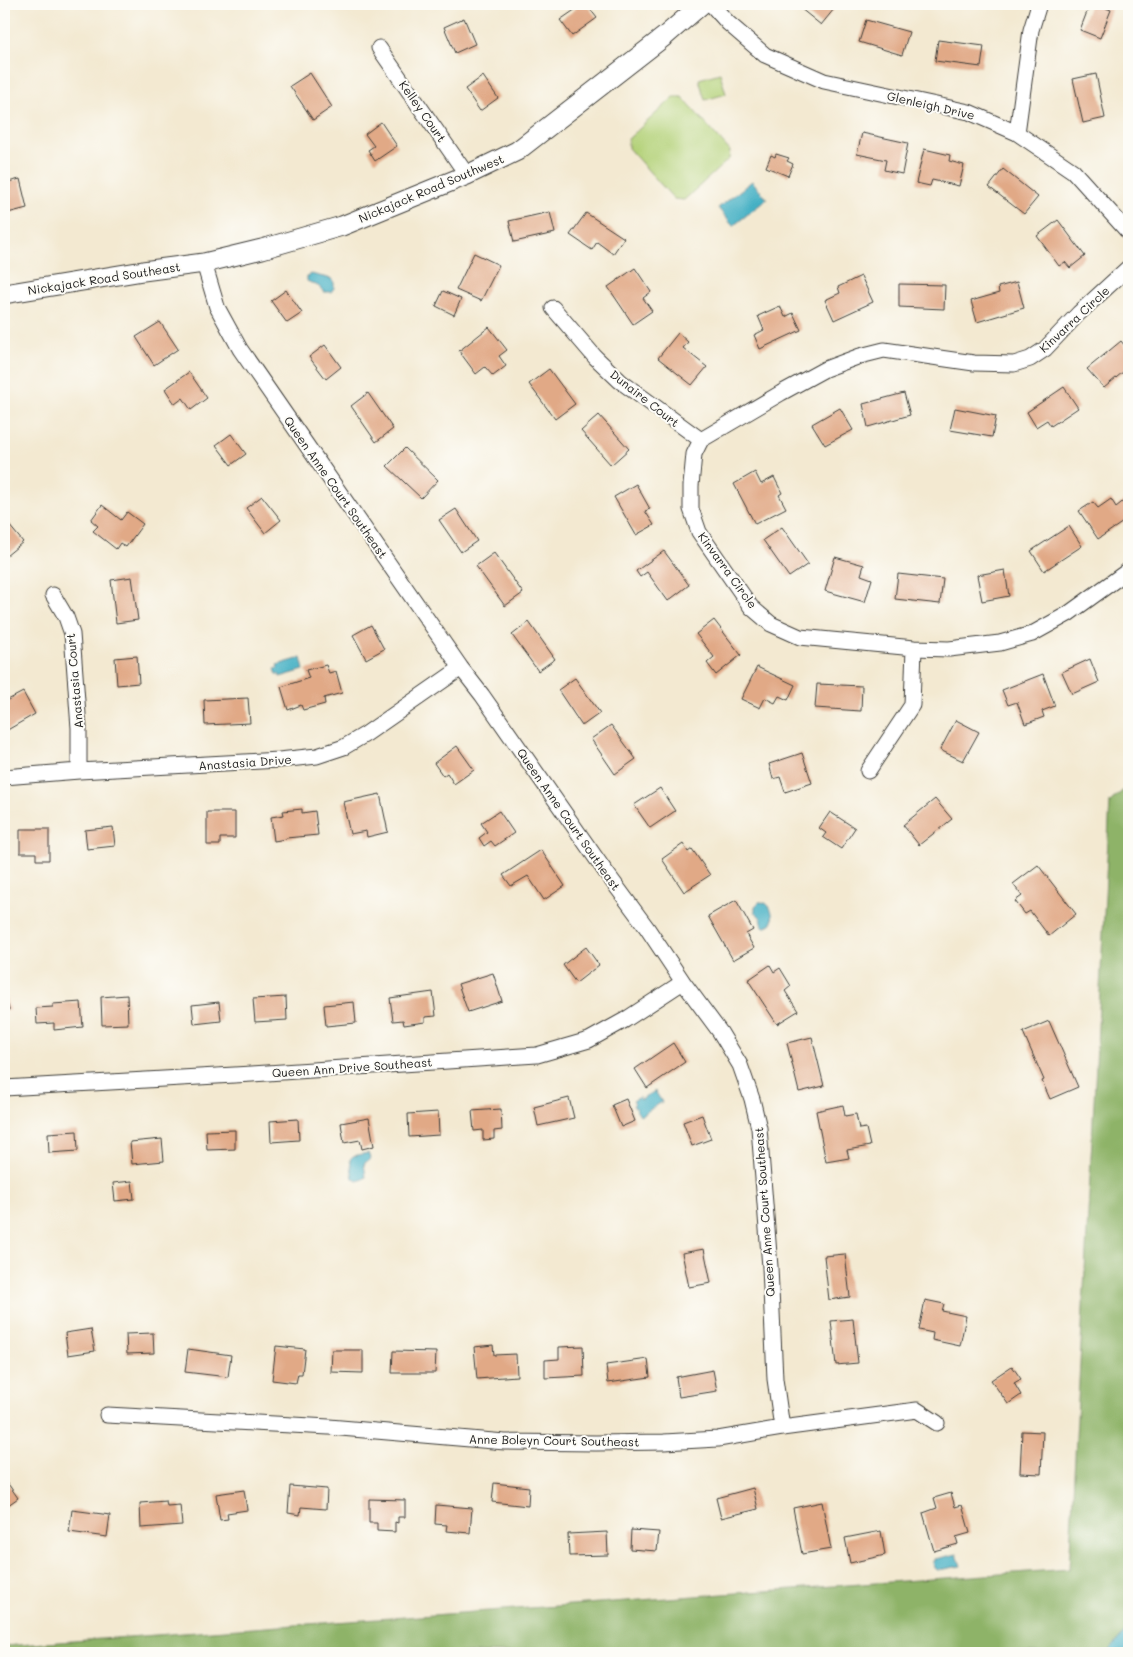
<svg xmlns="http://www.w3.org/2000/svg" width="1133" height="1657" font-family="Mali,sans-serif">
	<rect width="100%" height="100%" fill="#fdfcf7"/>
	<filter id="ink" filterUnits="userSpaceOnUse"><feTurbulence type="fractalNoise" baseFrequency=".02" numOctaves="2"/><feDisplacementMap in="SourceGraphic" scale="10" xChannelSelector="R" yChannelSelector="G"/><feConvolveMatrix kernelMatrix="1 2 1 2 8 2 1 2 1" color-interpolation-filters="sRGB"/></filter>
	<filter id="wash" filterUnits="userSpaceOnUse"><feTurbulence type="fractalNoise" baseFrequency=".0096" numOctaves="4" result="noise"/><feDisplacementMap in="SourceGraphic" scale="20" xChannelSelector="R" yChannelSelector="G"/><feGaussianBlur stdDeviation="1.12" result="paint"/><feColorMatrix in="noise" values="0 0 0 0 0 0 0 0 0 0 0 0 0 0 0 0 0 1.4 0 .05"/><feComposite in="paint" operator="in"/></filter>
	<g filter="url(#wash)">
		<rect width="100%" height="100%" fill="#f3e9d1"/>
		<path fill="#b3d178" stroke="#68764a" d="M720,73l6,21 -21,6 -6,-21z
			M674,97h8l48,54 -1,8 -45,41 -10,-1 -46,-51v-9z"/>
		<path fill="#8eb368" stroke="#556842" d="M1129,785v868h-1125v-7l1065,-77 41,-767z"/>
		<path fill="#45b0c4" stroke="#306670" d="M752,181l15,18 -34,27 -15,-18z
			M311,274l21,5 2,4v5l-3,4h-7l-6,-6 -11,-5v-4z
			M301,658l3,12 -24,7 -1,-3 -2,1 -2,-6 3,-1 -1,-3z
			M759,902c11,-1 15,11 13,21l-6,4h-3l-2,-9 -6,-6v-6z
			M655,1091l7,11 -22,14 -7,-11 2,-2 -2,-2 6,-4 2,3z
			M368,1153l1,2h1l1,4 -7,4 2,14 -2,2 -7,2 -4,-3 -3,-19 3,-3z
			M957,1554l4,12 -23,4 -4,-2 -1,-6 2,-1v-2z
			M1129,1627v26h-21z"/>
		<g id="blocks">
			<path fill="#e1a986" d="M572,4h14l11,14 -25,18 -12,-16 16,-11z
				M795,4h33l6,5 -13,16z
				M983,4h11l-2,4z
				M1090,4h5l16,6 -11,28 -20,-8z
				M464,18l11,26 -20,9 -11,-26z
				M866,20l43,12 -7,23 -43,-13z
				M938,40l46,6 -3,21 -46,-6z
				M310,73l22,34 -19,13 -23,-34z
				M1096,74l9,44 -22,5 -10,-44z
				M483,76l15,22 -18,13 -15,-22z
				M381,122l16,24 -22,15 -7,-11 6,-4 -9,-12z
				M862,133l46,10 -6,31 -18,-4 2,-10 -29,-6z
				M924,149l26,6 -1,6 15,4 -5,21 -27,-6 -2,6 -14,-3z
				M776,154l13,4 -2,3 6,3 -5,12 -22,-9 5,-12 4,2z
				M1003,169l35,28 -14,17 -35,-27z
				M20,179l7,29 -23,6v-31z
				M550,212l5,21 -41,9 -5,-21z
				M586,213l38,25 -11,16 -16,-12 -5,8 -22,-15z
				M1058,220l27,36 -15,12 -5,-6 -6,4 -22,-30z
				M474,253l25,12 -18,36 -25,-11z
				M635,268l16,24 -8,6 9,13 -19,13 -25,-37z
				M861,276l12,26 -39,18 -9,-20 15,-7 -2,-6z
				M1017,282l7,26 -47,14 -6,-21 28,-8 -1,-6z
				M899,284l46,1 -1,24 -45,-2z
				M286,290l16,23 -15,10 -16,-22z
				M443,291l18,8 -7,16 -18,-9z
				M780,306l5,11 8,-4 8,17 -41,19 -6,-14 10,-5 -6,-14z
				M160,322l18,27 -24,16 -18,-28z
				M489,327l18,23 -8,6 7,10 -13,10 -8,-9 -9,7 -17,-23z
				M678,333l10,9 -5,6 24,19 -15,18 -34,-27z
				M1121,341l8,10v16l-25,21 -17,-19z
				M325,345l16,22 -15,12 -17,-22z
				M549,369l26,35 -20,15 -26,-35z
				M189,372l18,26 -16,12 -8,-12 -8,6 -10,-15z
				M1064,387l14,21 -27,18 -4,-6 -11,7 -9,-15z
				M368,393l25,36 -17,13 -25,-36z
				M904,393l6,22 -42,12 -5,-23z
				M840,408l13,22 -28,15 -13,-21z
				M955,408l41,8 -4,21 -42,-7z
				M599,415l30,34 -18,16 -30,-34z
				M231,434l15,20 -15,11 -15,-20z
				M405,448l33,32 -17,18 -34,-32z
				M755,472l6,12 13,-7 8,16 -3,2 7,13 -31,16 -21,-40z
				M636,484l14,25 -5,2 9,14 -18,10 -22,-38z
				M262,496l19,24 -16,13 -19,-25z
				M1111,499l5,8 10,-8 3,4v15l-31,21 -19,-28 14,-9 5,6z
				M102,505l19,15 6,-8 16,12 -17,23 -6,-4 -4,6 -23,-18 5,-5 -7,-6z
				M456,509l21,32 -16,11 -22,-32z
				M4,519l19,23 -17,14 -2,-2z
				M1069,526l13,20 -38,25 -13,-20z
				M782,527l26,37 -19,13 -26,-37z
				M664,551l25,34 -21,16 -21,-29 -7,5 -4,-6z
				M494,553l29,40 -18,13 -29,-40z
				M835,557l29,8 -3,10 11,4 -7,23 -40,-11z
				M1005,570l4,26 -27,5 -5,-26z
				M898,574l45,5 -3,25 -45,-5z
				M132,577l6,43 -22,3 -5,-43z
				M714,620l27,35 -25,20 -9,-12 7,-6 -18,-23z
				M529,622l26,37 -17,12 -26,-36z
				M371,625l13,24 -18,10 -13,-24z
				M137,656l2,27 -22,2 -2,-27z
				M1090,659l9,23 -27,12 -10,-22z
				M326,665l3,8 7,-2 6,22 -18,5 1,6 -22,6 -2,-5 -13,5 -7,-23 28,-9 -3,-8z
				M757,667l38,18 -7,15 -9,-4 -4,7 -10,-5 -5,10 -19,-9z
				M1043,674l12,32 -13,5 2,6 -19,7 -8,-22 -9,3 -6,-15z
				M575,678l25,35 -18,13 -24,-36z
				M817,684l45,2 -1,25 -46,-3z
				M23,692l12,22 -31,18v-30z
				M248,698l2,25 -45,2 -1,-25z
				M956,720l23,12 -16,29 -23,-11z
				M611,725l25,34 -21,15 -24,-35z
				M457,746l17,24 -20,14 -7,-11 -4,3 -9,-13z
				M802,753l10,30 -27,9 -5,-15 -7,2 -4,-15z
				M660,788l15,23 -25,17 -16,-23z
				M380,794l8,38 -21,5 -1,-6 -16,3 -7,-32z
				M935,799l17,20 -33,26 -16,-20z
				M302,809v4l13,-2 3,24 -32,3v1l-12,2 -3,-24 13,-2 -1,-4z
				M499,811l15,22 -19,13 -4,-5 -7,5 -5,-8 8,-6 -6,-9z
				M207,812h28v26h-15v7h-13z
				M830,812l25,16 -14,21 -18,-12 3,-4 -7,-5z
				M113,827l2,19 -28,3 -2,-19z
				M20,829h29v31h-13v-7h-16z
				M683,844l5,8 4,-3 18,26 -26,17 -22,-33z
				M541,850l24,36 -21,14 -16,-24 -17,10 -8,-11z
				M1038,865l38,49 -27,22 -19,-25 -5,3 -10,-13 7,-5 -9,-12z
				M736,900l17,30 -7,4 8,14 -21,12 -25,-44z
				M586,947l13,18 -23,18 -13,-18z
				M770,965l4,7 6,-4 11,18 -6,5 13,20 -21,13 -29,-44z
				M493,973l9,28 -34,11 -10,-28z
				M4,991l5,19 -5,1z
				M433,992l3,24 -11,1v5l-21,3 -1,-5 -10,1 -3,-23z
				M127,995l1,29 -26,1 -1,-28z
				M286,997l1,23 -32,2 -2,-23z
				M81,1002l2,25 -29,3v-7l-17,1 -1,-16 17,-1v-3z
				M219,1002l2,19 -27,3 -2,-19z
				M354,1002l2,21 -30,3 -2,-21z
				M1049,1021l29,66 -28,12 -8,-18 2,-1 -21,-48z
				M812,1037l12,49 -25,6 -12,-49z
				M673,1043l12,19 -38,26 -12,-19z
				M569,1098l5,20 -36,8 -4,-19z
				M626,1099l9,22 -14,6 -9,-22z
				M843,1105l2,11 11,-2 3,15 7,-1 4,18 -23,4 2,8 -23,4 -10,-51z
				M501,1109l1,21 -8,1v8l-11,1v-10l-9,1 -2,-20z
				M438,1112l1,23 -30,2 -1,-23z
				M702,1115l9,24 -19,7 -9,-24z
				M369,1118l5,28 -12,3 -2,-9 -16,3 -3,-20z
				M298,1119l1,21 -28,2 -1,-21z
				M235,1130v19l-28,1 -1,-19z
				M77,1131l1,20 -29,2 -1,-20z
				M162,1139l2,22 -32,3 -2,-22z
				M132,1181l2,18 -19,2 -2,-18z
				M704,1249l7,34 -22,4 -7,-34z
				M845,1254l5,43 -21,3 -5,-44z
				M925,1300l19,4 -2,7 24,5 -6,30 -28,-6 1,-7 -14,-3z
				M853,1319l5,44 -22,2 -5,-44z
				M91,1329l4,22 -27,4 -3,-22z
				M153,1333l1,20 -27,1 -1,-20z
				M493,1345l1,10 22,-1 1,22 -40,3 -3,-32z
				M276,1346l29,3 -3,25h-4l-2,9 -24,-3z
				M583,1346l1,30 -39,2v-18l14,-1v-12z
				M188,1349l43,6 -3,22 -43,-5z
				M332,1350h31v23l-32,-1z
				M393,1351l43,1 -1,21h-43z
				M648,1359l2,18 -42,6 -2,-18z
				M1012,1366l9,13 -7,4 7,12 -13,9 -17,-24z
				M713,1370l4,21 -38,6 -3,-20z
				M1022,1431l21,1 -2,42 -21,-1z
				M4,1478l14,20 -14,10z
				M494,1483l35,4 -1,19 -36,-4z
				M290,1486l37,3 -1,20 -25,-2 -1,8 -12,-2z
				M753,1488l5,21 -37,9 -5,-20z
				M244,1490l3,20 -20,3 1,6 -8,1 -4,-26z
				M951,1493l4,14 7,-2 8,28 -14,4 2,7 -24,7 -11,-38 14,-5 -3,-10z
				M369,1499l36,1v17h-7v6l-3,-1v10l-18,-1v-8h-8z
				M166,1501l1,5 13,-1 2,20 -41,3 -1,-25z
				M822,1502l9,47 -29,5 -9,-46z
				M436,1505l36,3 -2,25 -24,-2 1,-6 -12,-1z
				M72,1510l38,5 -3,22 -38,-5z
				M631,1530l28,2 -2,19 -27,-2z
				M881,1531l4,24 -35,8 -5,-25z
				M607,1532l1,23 -39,1 -1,-22z"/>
		</g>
	</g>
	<g filter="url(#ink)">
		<use href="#blocks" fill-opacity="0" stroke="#3c3b37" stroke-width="1"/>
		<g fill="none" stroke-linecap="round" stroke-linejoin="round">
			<defs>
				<path id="minor" d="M711,4l17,19 37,32 59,26 145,31 48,21 56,38 56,62
					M379,48l88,127
					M1017,133l14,-103 8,-26
					M204,263l13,44 23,42 221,319 21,27 123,176 42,57 36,54 37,50 20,33 12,34 7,29 11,139 5,112 7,49
					M1129,267l-50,46 -34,36 -15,10 -16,5 -40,-1 -90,-13 -24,6 -35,13 -44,24 -80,47 -7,14 -3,32v23l8,23 52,75 20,17 29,13 114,11 35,1 51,-6 32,-9 36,-20 61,-44
					M553,308l42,49 25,24 81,59
					M53,595l13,22 6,17 7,94v43
					M868,771l44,-66 2,-57
					M4,777l75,-6 200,-11 38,-4 27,-9 22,-13 95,-66
					M4,1088l248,-14 285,-19 52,-15 36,-20 58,-38
					M107,1415l222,12 176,15 91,1 68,-1 54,-3 64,-11 135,-18 20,13"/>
				<path id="tertiary" d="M4,294l139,-23 61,-8 58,-14 80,-23 125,-51 50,-24 148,-115 37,-32"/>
			</defs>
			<use href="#minor" stroke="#3c3b37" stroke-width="17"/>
			<use href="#tertiary" stroke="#3c3b37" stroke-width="21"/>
			<use href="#minor" stroke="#fff" stroke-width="15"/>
			<use href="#tertiary" stroke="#fff" stroke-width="19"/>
		</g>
	</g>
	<g text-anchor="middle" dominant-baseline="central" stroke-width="4" stroke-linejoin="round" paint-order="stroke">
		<g font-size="12" fill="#1c1c1c" stroke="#fdfcf7">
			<text transform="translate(931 105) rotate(13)">Glenleigh Drive</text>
			<text transform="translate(423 111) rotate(55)">Kelley Court</text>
			<text transform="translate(431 188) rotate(-23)">Nickajack Road Southwest</text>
			<text transform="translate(104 278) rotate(-9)">Nickajack Road Southeast</text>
			<text transform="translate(1074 319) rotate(-43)">Kinvarra Circle</text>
			<text transform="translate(645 398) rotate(38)">Dunaire Court</text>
			<text transform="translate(336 487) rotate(55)">Queen Anne Court Southeast</text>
			<text transform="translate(728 570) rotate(54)">Kinvarra Circle</text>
			<text transform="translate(74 681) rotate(-95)">Anastasia Court</text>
			<text transform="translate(245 762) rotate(-4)">Anastasia Drive</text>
			<text transform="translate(569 819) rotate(55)">Queen Anne Court Southeast</text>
			<text transform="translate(352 1067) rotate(-4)">Queen Ann Drive Southeast</text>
			<text transform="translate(764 1212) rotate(-94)">Queen Anne Court Southeast</text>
			<text transform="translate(554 1440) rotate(1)">Anne Boleyn Court Southeast</text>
		</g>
	</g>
	<rect width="1133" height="1657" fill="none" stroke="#fdfcf7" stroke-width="20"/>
</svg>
